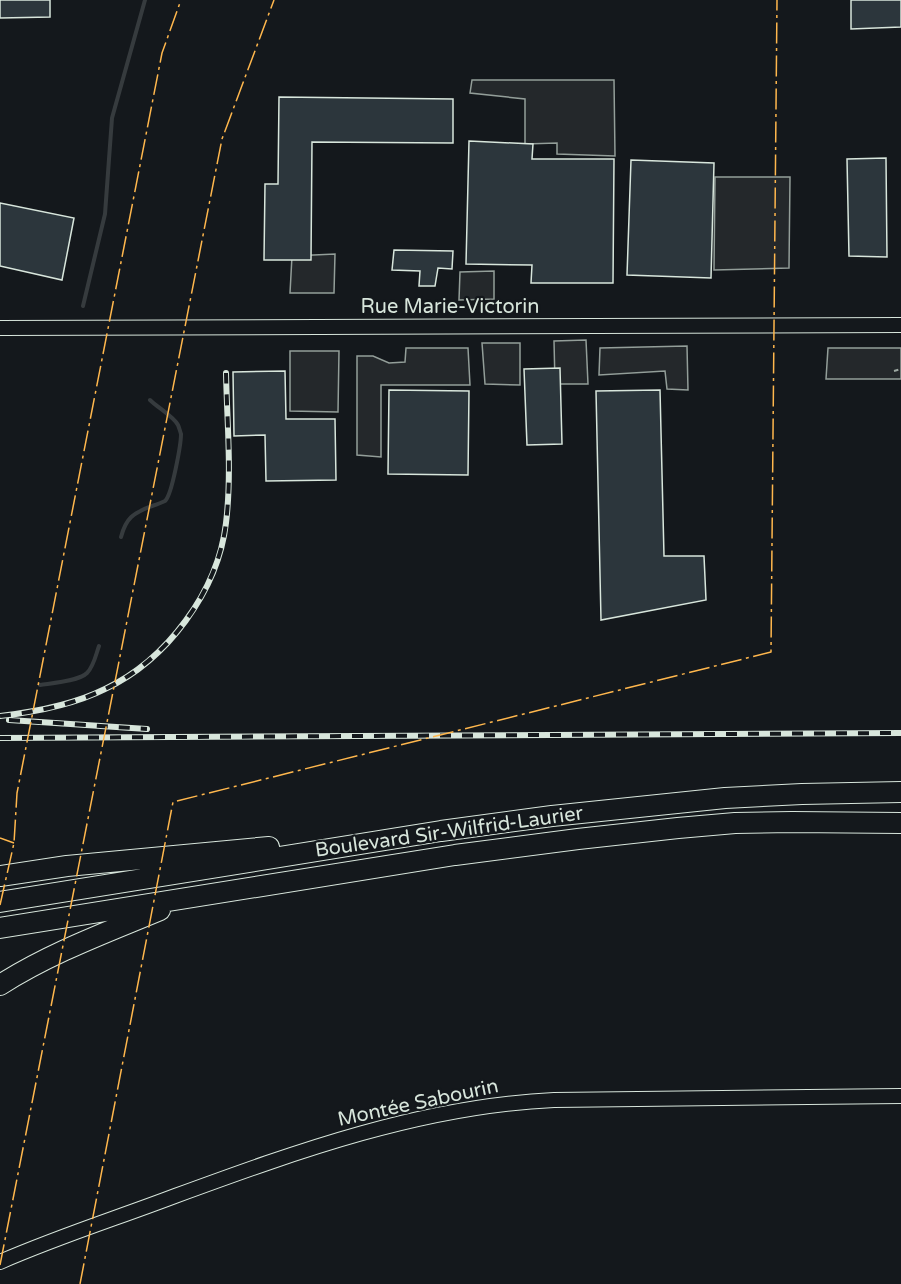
<svg xmlns="http://www.w3.org/2000/svg" width="901" height="1284" font-family="'Varela Round',sans-serif">
	<rect width="100%" height="100%" fill="#14181c"/>
	<path fill="#24282b" stroke="#939e99" stroke-width="1.5" d="M472,80h142l1,76 -58,-2v-11l-32,1v-45l-55,-6z
		M715,177h75l-1,91 -75,2z
		M335,254l-1,39h-44l2,-37z
		M494,271v28l-35,1 1,-28z
		M586,340l2,44h-33l-1,-43z
		M482,343h38v42l-35,-1z
		M687,346l1,44 -21,-1 -2,-18 -66,4 1,-27z
		M406,348h62l2,37h-89v72l-24,-2v-99h16l16,7 16,-1z
		M828,348h73v31h-75z
		M290,351h49l-1,61 -48,-1z"/>
	<g fill="none" stroke-linecap="round" stroke-linejoin="round">
		<path stroke="#363b3e" stroke-width="4" d="M83,306l22,-92 7,-96 33,-118
			M121,537c5,-19 12,-24 31,-31 3,-1 9,-3 13,-5 7,-6 16,-57 16,-67 -1,-3 -2,-7 -3,-9 -4,-8 -21,-18 -28,-25
			M40,685c13,-2 39,-4 47,-12 7,-7 9,-19 12,-27"/>
	</g>
	<path fill="#2c363c" stroke="#d8e6dc" stroke-width="1.5" d="M0,0h50v17l-50,1z
		M851,0h50v27l-50,2z
		M279,97l174,2v44l-141,-1 -1,118h-47l1,-76h13z
		M469,141l64,3 -1,15h82l-1,124h-82l1,-18 -66,-1z
		M886,158l1,99 -38,-1 -2,-97z
		M631,160l83,3 -3,115 -84,-3z
		M0,203l74,15 -12,62 -62,-14z
		M394,250l59,1 -1,18 -14,-1 -3,18h-16l1,-15 -28,-1z
		M560,368l2,76 -35,1 -3,-76z
		M285,371l1,48h49l1,61 -70,1 -1,-46 -31,1 -1,-64z
		M389,390l80,1 -1,84 -80,-1z
		M660,390l4,166h40l2,44 -105,20 -5,-229z"/>
	<g fill="none" stroke-linecap="round" stroke-linejoin="round">
		<defs>
			<path id="tertiary" d="M0,328l901,-3
				M0,1262c57,-25 117,-44 175,-66 123,-45 247,-90 379,-96l347,-4"/>
			<path id="motorway" d="M0,876l67,-10 202,-19
				M0,902l441,-71 111,-15 173,-18 77,-4 99,-2
				M0,928l455,-73 123,-16 100,-11 57,-5 57,-1 109,1
				M0,985c50,-32 105,-52 160,-75"/>
		</defs>
		<use href="#tertiary" stroke="#d8e6dc" stroke-width="16"/>
		<use href="#motorway" stroke="#d8e6dc" stroke-width="22"/>
		<path stroke="#9da8a2" stroke-width="2" stroke-dasharray="4.5 3" stroke-linecap="butt" d="M894,371l7,-2"/>
		<use href="#tertiary" stroke="#14181c" stroke-width="14"/>
		<use href="#motorway" stroke="#14181c" stroke-width="20"/>
		<defs>
			<path id="rail" d="M0,716c35,-4 73,-11 105,-27 62,-29 113,-98 121,-166 6,-50 1,-101 0,-150
				M9,720l138,9
				M0,738l901,-5"/>
		</defs>
		<use href="#rail" stroke="#d8e6dc" stroke-width="6"/>
		<use href="#rail" stroke="#14181c" stroke-width="4" stroke-dasharray="11" stroke-linecap="butt"/>
		<path stroke="#ffb74d" stroke-width="1.5" stroke-dasharray="21 4.5 3 4.5" stroke-linecap="butt" d="M0,838l14,5
			M0,905l14,-62 3,-50 145,-740 19,-53
			M0,1265l222,-1126 52,-139
			M80,1284l93,-482 598,-150 6,-652"/>
	</g>
	<g text-anchor="middle" dominant-baseline="central" stroke-width="4.5" stroke-linejoin="round" paint-order="stroke">
		<g font-size="20" fill="#d8e6dc" stroke="#14181c">
			<text x="450" y="307">Rue Marie-Victorin</text>
			<text transform="translate(449 832) rotate(-8)">Boulevard Sir-Wilfrid-Laurier</text>
			<text transform="translate(418 1103) rotate(-12)">Montée Sabourin</text>
		</g>
	</g>
</svg>
